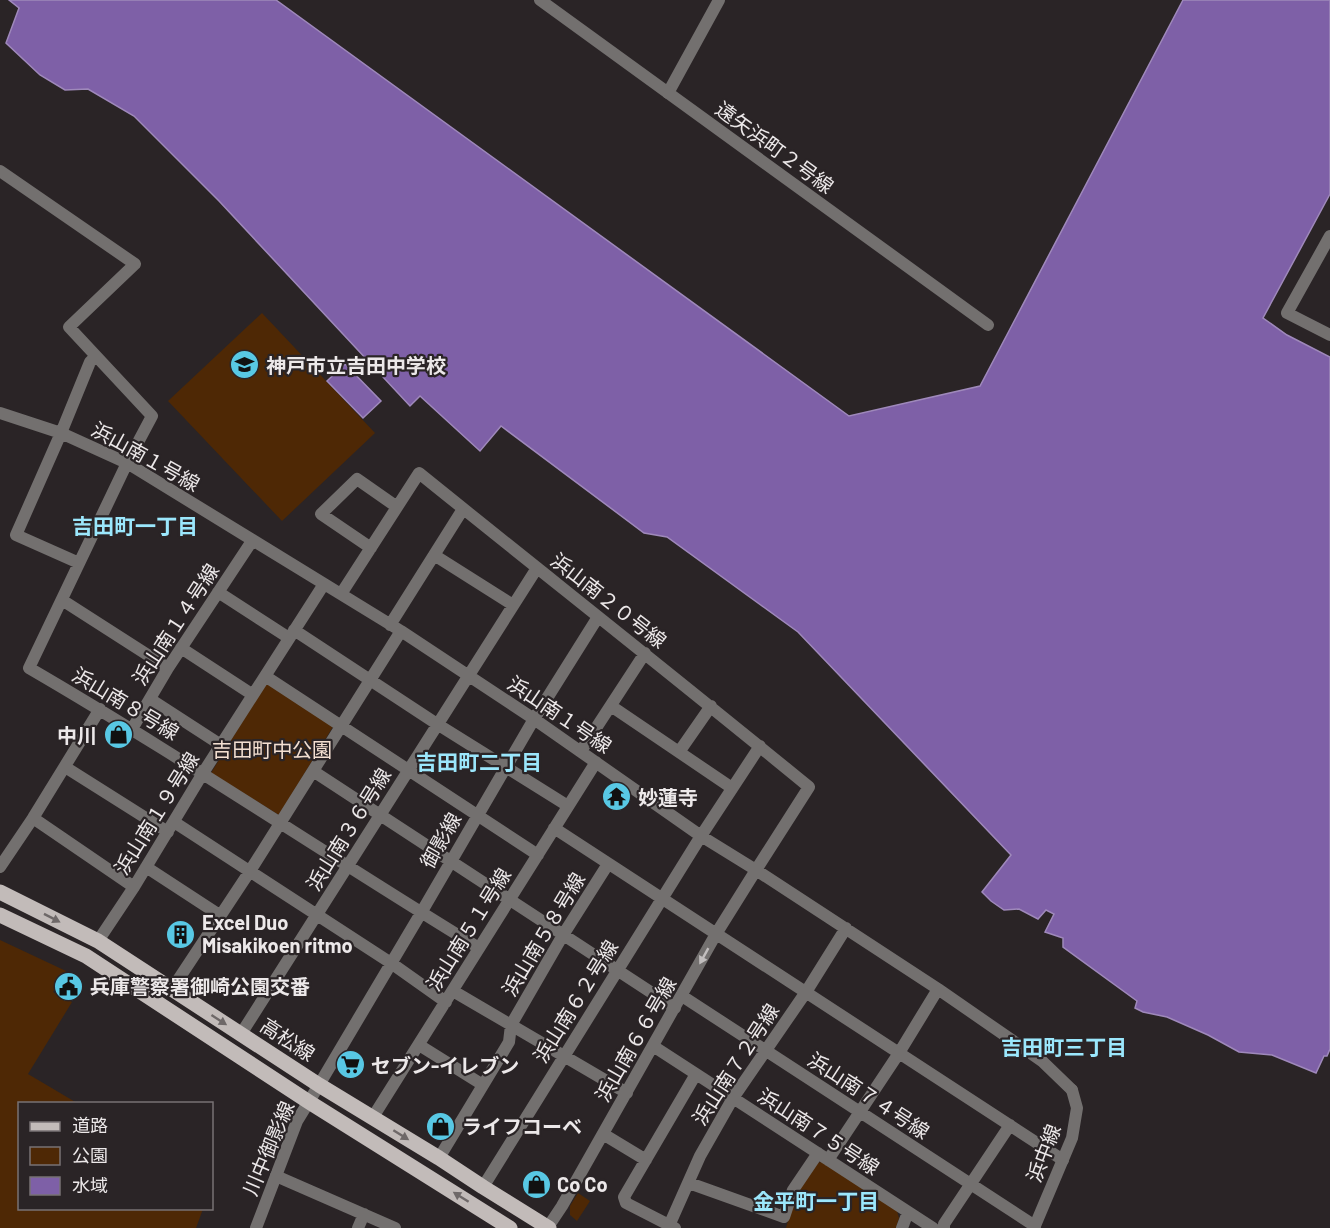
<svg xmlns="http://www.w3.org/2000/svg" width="1330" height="1228" font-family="Barlow,'Noto Sans JP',sans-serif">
	<rect width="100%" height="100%" fill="#2a2426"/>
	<path fill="#4e2805" d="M262,313l113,120 -93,88 -114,-120z
		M269,678l65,47 -55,90 -68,-42z
		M0,940l66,31 -13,21 19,10 -44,72 49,29 -57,1v104l183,1 -7,19h-196z
		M822,1162l75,49 2,7 -3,10h-110l10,-36 19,-29z
		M578,1193l12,8 -13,20 -7,-6v-9z"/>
	<path fill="#7e60a7" stroke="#9f89bb" stroke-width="1.5" d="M9,0h267l573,416 131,-30 203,-386h147v194l-67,124 24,17 43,22v692l-3,7h-3l-8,17 -44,-18 -33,-3 -31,-17 -41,-18 -24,-5 -8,-4 2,-7 -74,-54v-9l-18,-6 9,-18 -8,-4 -8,9 -19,-10 -15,1 -13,-9 -9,-9 29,-37 -213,-223 -131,-95 -23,-4 -143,-107 -21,25 -60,-55 -10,10 -191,-205 -85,-85 -46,-27 -23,1 -25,-15 -34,-32 13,-35z
		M345,364l36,37 -18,17 -36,-37z"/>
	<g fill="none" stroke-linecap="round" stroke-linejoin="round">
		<path stroke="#73706f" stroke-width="12" d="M668,93l51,-93
			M0,171l135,93 -66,63 83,89 -25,47 -98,205c153,89 299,188 450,280
			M1330,236l-43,77 43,22
			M0,413l61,20 66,30 274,168 133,88 167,117 55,34 182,119 104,72 30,29
			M371,548l-50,-34 36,-35 40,28
			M434,555l79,50
			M79,563l-63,-28 45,-102 29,-71 6,-6
			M218,592l71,46
			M341,594l78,-121c130,105 261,208 390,314l-53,83 -40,64 -154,272 -14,21
			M62,600l106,68
			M390,625l73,-116
			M294,630l143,94 131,82
			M181,648l72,47
			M265,676l273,179
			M150,699l71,46
			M611,706l121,82
			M132,729l36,-61 84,-127
			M581,751l64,-98
			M679,752l32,-46
			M65,767l103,65
			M313,771l362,237
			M33,818l101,69
			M174,822l217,141 55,39
			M554,828l509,332
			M0,867l33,-49 67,-109
			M146,867l75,49
			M98,941l36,-54 69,-114 121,-189
			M172,989l78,-118 151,-240
			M453,991l174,102
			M682,996l353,230
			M241,1034l296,-466
			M419,1045l64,40
			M653,1046l280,182
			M319,1085l102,-172 113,-194 64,-102
			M373,1117l223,-355
			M603,1134l43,26
			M439,1158l70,-116 2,-17 52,-90 45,-71
			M828,1160l71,-107 39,-64
			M276,1176l119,52
			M689,1183l95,34 9,-27 25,-37
			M483,1187l218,-351 59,-90
			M358,1228l6,-14
			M668,1228l32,-72 33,-58 73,-106 40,-64
			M675,1228l-49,-25 -2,-6 72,-123
			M902,1228l6,-16
			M944,1228v-4l66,-99"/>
		<path stroke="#73706f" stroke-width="12" d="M540,0l448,325
			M256,1228l41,-107 22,-36
			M1034,1228l38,-90 5,-30 -5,-18"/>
		<path stroke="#c2bbb9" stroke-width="15" d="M0,892l98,49 221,144 120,73 44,29 66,41
			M0,915l86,41 223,146 201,126"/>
	</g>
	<defs><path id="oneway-solid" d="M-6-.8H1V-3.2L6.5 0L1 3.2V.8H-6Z" transform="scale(1.5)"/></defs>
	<g fill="#6e6868">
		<use href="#oneway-solid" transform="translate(52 918) rotate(27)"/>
		<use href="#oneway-solid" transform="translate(219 1020) rotate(33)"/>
		<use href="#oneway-solid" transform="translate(401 1135) rotate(32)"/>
		<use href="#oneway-solid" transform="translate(461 1197) rotate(-148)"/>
	</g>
	<use fill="#c2bebe" href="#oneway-solid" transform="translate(704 956) rotate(119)"/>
	<defs>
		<symbol id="school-disc" viewBox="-11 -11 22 22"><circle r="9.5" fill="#58c8e4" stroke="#2a2426"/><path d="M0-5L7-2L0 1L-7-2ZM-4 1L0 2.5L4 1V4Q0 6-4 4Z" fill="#111"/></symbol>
		<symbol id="shop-disc" viewBox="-11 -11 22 22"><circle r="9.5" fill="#58c8e4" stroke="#2a2426"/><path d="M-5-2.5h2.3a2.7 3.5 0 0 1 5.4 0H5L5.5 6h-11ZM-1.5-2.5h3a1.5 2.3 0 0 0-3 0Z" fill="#111"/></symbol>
		<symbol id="temple-disc" viewBox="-11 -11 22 22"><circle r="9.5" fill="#58c8e4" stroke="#2a2426"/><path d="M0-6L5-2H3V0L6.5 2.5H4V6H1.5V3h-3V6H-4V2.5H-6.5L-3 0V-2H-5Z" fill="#111"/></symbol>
		<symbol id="building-disc" viewBox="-11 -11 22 22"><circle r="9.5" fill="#58c8e4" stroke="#2a2426"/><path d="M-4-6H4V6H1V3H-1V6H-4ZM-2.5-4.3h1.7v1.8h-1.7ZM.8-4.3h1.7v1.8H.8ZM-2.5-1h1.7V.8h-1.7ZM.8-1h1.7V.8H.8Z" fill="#111"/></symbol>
		<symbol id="civic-disc" viewBox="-11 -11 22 22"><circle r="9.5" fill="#58c8e4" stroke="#2a2426"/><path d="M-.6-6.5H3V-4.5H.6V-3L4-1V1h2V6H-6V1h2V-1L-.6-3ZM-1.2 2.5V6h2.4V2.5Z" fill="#111"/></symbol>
		<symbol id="supermarket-disc" viewBox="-11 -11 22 22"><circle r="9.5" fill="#58c8e4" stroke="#2a2426"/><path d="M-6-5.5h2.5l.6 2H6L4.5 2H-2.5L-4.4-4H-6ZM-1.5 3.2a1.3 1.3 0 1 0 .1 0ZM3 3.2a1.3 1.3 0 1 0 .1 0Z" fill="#111"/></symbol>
	</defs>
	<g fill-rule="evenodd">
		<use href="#school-disc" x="228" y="348" width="33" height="33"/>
		<use href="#shop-disc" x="102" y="718" width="33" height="33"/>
		<use href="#temple-disc" x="600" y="780" width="33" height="33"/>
		<use href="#building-disc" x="164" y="918" width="33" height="33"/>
		<use href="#civic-disc" x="52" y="970" width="33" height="33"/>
		<use href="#supermarket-disc" x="334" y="1048" width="33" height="33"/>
		<use href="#shop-disc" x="424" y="1110" width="33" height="33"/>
		<use href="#shop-disc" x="520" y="1168" width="33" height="33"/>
	</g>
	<g text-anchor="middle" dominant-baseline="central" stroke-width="4.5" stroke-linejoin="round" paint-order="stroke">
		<g font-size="20" fill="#ece8e9" stroke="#2a2426">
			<text transform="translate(775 147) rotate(36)">遠矢浜町２号線</text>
			<text transform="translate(146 456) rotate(29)">浜山南１号線</text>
			<text transform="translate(609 600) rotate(38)">浜山南２０号線</text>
			<text transform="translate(175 624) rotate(-57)">浜山南１４号線</text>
			<text transform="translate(126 703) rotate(31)">浜山南８号線</text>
			<text transform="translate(560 714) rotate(34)">浜山南１号線</text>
			<text transform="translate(156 813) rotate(-58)">浜山南１９号線</text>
			<text transform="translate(348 829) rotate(-58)">浜山南３６号線</text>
			<text transform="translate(440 840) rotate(-60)">御影線</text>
			<text transform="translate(468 929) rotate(-58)">浜山南５１号線</text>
			<text transform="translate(543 934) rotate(-59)">浜山南５８号線</text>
			<text transform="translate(575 1001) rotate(-58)">浜山南６２号線</text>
			<text transform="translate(288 1039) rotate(33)">高松線</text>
			<text transform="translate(635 1039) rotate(-60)">浜山南６６号線</text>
			<text transform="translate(735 1064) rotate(-57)">浜山南７２号線</text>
			<text transform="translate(869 1095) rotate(33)">浜山南７４号線</text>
			<text transform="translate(819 1131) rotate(33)">浜山南７５号線</text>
			<text transform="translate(268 1148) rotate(-67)">川中御影線</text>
			<text transform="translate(1043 1153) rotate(-69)">浜中線</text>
		</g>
		<g font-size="20" font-weight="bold" fill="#ece8e9" stroke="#2a2426" text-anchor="start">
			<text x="266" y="365">神戸市立吉田中学校</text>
			<text x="97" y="735" text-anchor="end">中川</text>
			<text x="638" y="797">妙蓮寺</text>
			<text x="202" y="922">Excel Duo<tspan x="202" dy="23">Misakikoen ritmo</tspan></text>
			<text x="90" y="986">兵庫警察署御崎公園交番</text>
			<text x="371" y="1065">セブン-イレブン</text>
			<text x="462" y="1126">ライフコーベ</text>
			<text x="557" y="1184">Co Co</text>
		</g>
		<g font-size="20" fill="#f3dfd1" stroke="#2a2426">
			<text x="272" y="749">吉田町中公園</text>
		</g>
		<g font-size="21" font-weight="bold" fill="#9be7fc" stroke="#2a2426">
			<text x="135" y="525">吉田町一丁目</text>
			<text x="479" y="761">吉田町二丁目</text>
			<text x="1064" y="1046">吉田町三丁目</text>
			<text x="816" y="1200">金平町一丁目</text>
		</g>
	</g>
	<rect x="18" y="1102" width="195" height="108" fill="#2a2426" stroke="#787274" stroke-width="1.5"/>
	<rect x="30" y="1122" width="30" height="9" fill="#c2bbb9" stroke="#787274" stroke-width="1.5"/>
	<text x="72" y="1132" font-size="18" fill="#ece8e9">道路</text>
	<rect x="30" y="1147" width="30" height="18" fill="#4e2805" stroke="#787274" stroke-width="1.5"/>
	<text x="72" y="1162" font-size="18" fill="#ece8e9">公園</text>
	<rect x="30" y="1177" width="30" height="18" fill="#7e60a7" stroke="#787274" stroke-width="1.5"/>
	<text x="72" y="1192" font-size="18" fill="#ece8e9">水域</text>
</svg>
